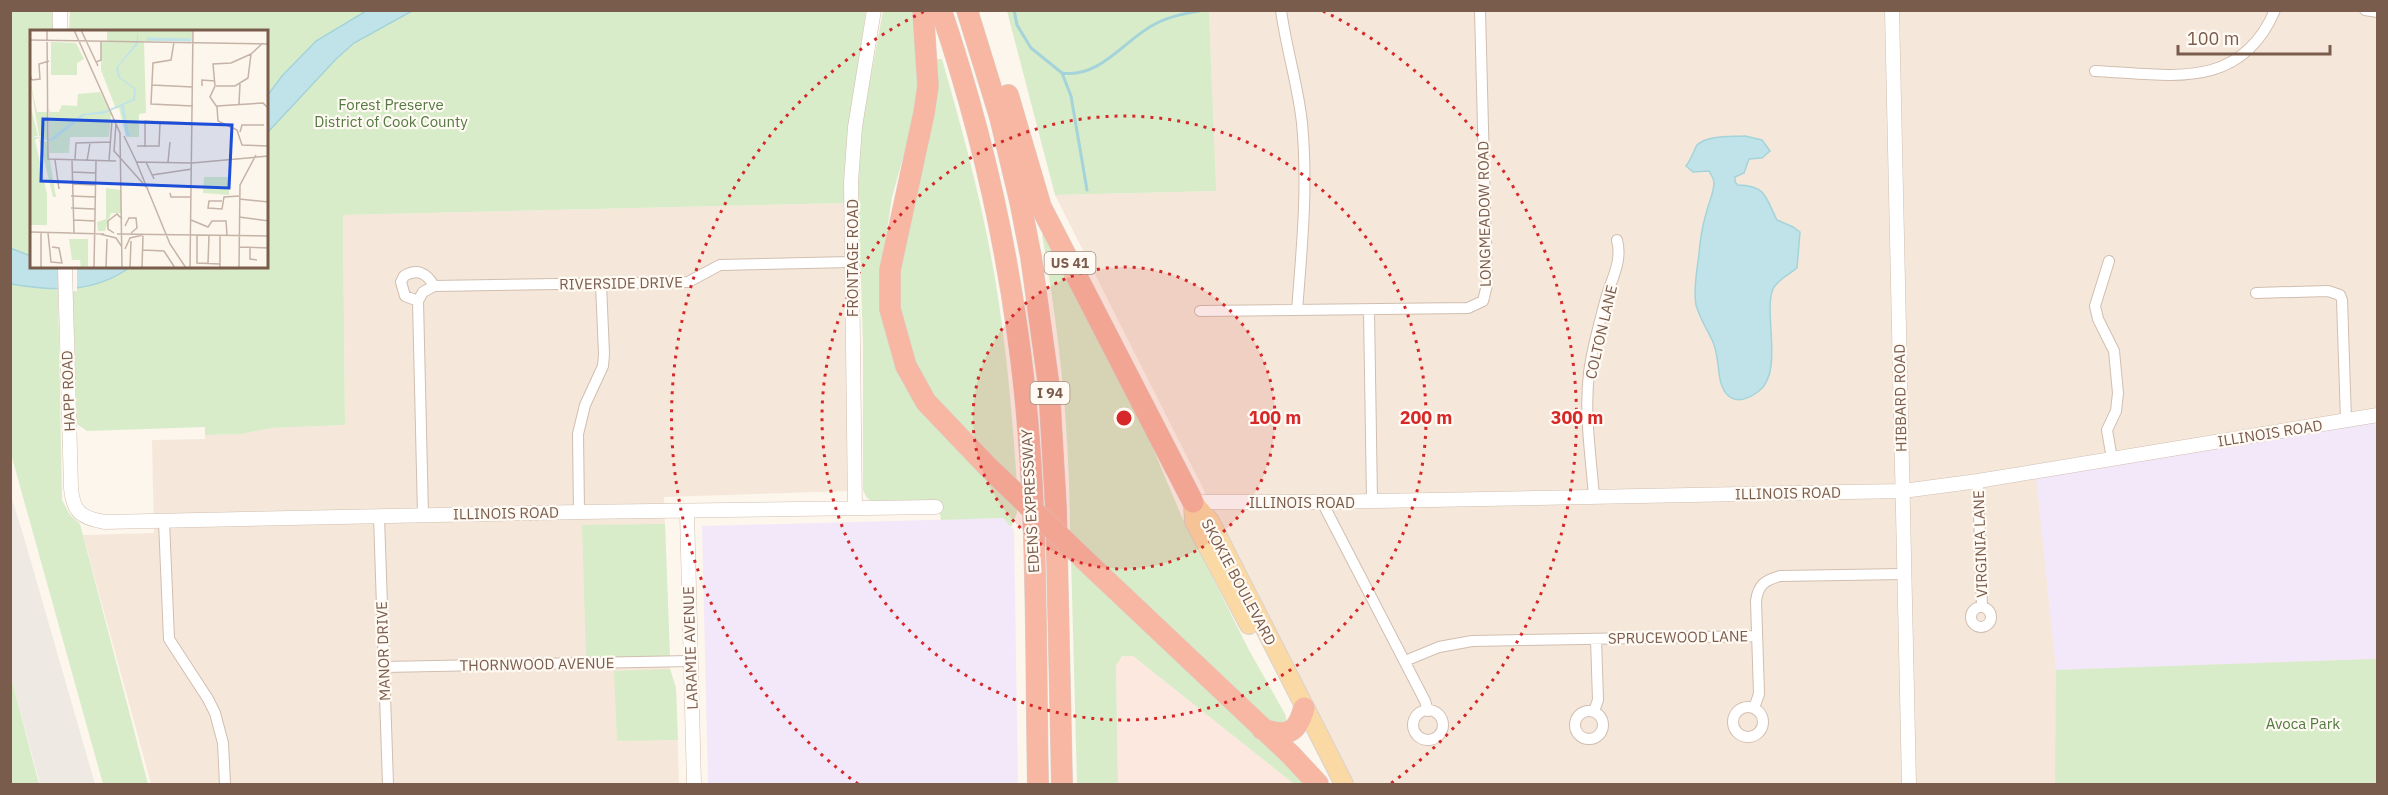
<svg xmlns="http://www.w3.org/2000/svg" width="2388" height="795" font-family="'IBM Plex Sans',sans-serif">
	<rect width="100%" height="100%" fill="#fdf6ec"/>
	<path fill="#f5e8da" d="M1209,11h1168v773h-1025l-297,-589 160,-4z
		M845,203l3,288 -184,6 6,172 6,19 3,96h-528l-68,-249 71,-2 -2,-93 53,-1v-4l36,-1 31,-6 73,-3 -2,-210z"/>
	<path fill="#fde8e0" d="M1128,655l5,1 161,128h-176l-2,-118 6,-10z"/>
	<path fill="#efe9e4" d="M10,493l13,41 72,250h-55l-29,-107z"/>
	<path fill="#f3e8fa" d="M2377,421v238l-321,11 -20,-193z
		M1003,518l11,12 4,254h-310l-6,-258z"/>
	<path fill="#d8ecc9" d="M70,10l796,1 -19,126 -2,66 -502,12 2,210 -73,3 -31,6 -36,1v-8l-118,4 -10,-7 -5,-157h195v-235h-198z
		M11,11h41l1,20 -21,1 -1,224 -20,-8z
		M883,11h29l4,36 1,40 -5,39 -20,71 -11,74 13,85 122,149 1,8 -6,14 -8,-9 -62,2 -3,-18 -66,-1 -5,-3 -4,-8v-145l-5,-160 4,-62z
		M1007,11h202l7,180 -161,4z
		M935,59h7c23,80 45,162 57,245 9,60 14,121 18,181l-78,-80 -24,-40 -15,-47 -1,-51z
		M1047,233l94,187 40,95 68,135 36,64 2,9 -14,1 -203,-188c0,-101 -10,-201 -28,-301z
		M10,284l48,6 4,210 8,15 10,9 68,260h-45l-92,-330z
		M665,524l5,132 -84,2 -4,-133z
		M1071,557l238,227h-15l-161,-128h-11l-6,10 2,118h-41z
		M2377,659v125h-322l1,-114z
		M670,669l6,19 2,52 -61,1 -3,-70z
		M11,677l28,107h-28z"/>
	<path fill="#bfe3e8" stroke="#a5d3da" stroke-width="1.5" d="M366,11h46l-58,32 -18,16 -69,74v-37l15,-20 34,-35z
		M1745,136l17,4 8,11 -8,7 -13,1 -5,14 -9,4v5l3,3c29,1 27,12 39,35l16,7 7,5 -3,36c-7,6 -20,12 -24,21 -10,25 11,82 -14,102 -22,17 -37,8 -40,-18 -1,-10 -2,-21 -6,-31 -6,-13 -13,-23 -17,-37 -3,-16 1,-35 3,-51 1,-13 3,-27 7,-40 2,-10 8,-21 8,-31 0,-5 -3,-8 -5,-12l-16,1 -7,-6c5,-6 9,-18 11,-21 11,-10 33,-8 48,-9z
		M10,248l21,8 1,11h98c-36,27 -78,24 -119,17z"/>
	<path fill="#fdf6ec" d="M58,267h19v24l-19,2z"/>
	<g fill="none" stroke-linecap="round" stroke-linejoin="round">
		<path stroke="#a5d3da" stroke-width="3" d="M1014,10l3,15 14,23 31,25 9,23 16,94
			M1062,73c38,6 63,-34 93,-49 15,-8 32,-11 49,-14"/>
		<defs>
			<path id="minor" d="M1281,10c5,38 17,75 21,113 6,63 0,124 -5,187
				M2365,10l13,2
				M2095,71c72,3 145,22 180,-61
				M2109,261l-14,45 3,13 16,32 4,42 -2,18 -9,19 5,29
				M2256,293l72,-2 12,4 2,5 4,120
				M418,301l-13,-5 -4,-14 3,-6c13,-8 23,-3 30,10
				M1369,310l3,191
				M1200,311l268,-3 15,-7 4,-16 -7,-275
				M1978,481l4,126
				M1594,497c-3,-41 -10,-83 -5,-124 3,-24 10,-48 16,-71 5,-21 18,-39 12,-62
				M1322,502l103,199 3,10
				M579,512l-1,-78 7,-29 18,-39 1,-12 -3,-70
				M423,515l-5,-214 5,-9 11,-6 254,-4 32,-17 131,-3
				M379,517l9,267
				M164,521l5,118 39,60 7,14 8,30 2,41
				M1971 617a10 10 0 1 1 20 0a10 10 0 1 1-20 0Z
				M1405,661l34,-14 33,-6 285,-5
				M384,667l307,-6
				M1733 722a15 15 0 1 1 30 0a15 15 0 1 1-30 0Z
				M1754,708l5,-14 -3,-93c2,-16 9,-21 24,-25l124,-2
				M1413 725a15 15 0 1 1 30 0a15 15 0 1 1-30 0Z
				M1575 725a14 14 0 1 1 28 0a14 14 0 1 1-28 0Z
				M1594,711l4,-11 -2,-61"/>
			<path id="tertiary" d="M60,10v22
				M1892,10l17,774
				M65,267l6,221c2,24 10,30 34,34l474,-10 357,-5
				M1193,502h129l581,-11 75,-10 400,-66
				M855,508l-4,-326 4,-55 19,-117
				M687,512l7,272"/>
			<path id="primary" d="M1193,502l17,19 134,263
				M1193,502l1,19 55,104"/>
			<path id="motorway" d="M923,10l5,76 -4,27 -34,157v39l16,57 20,36 61,64
				M941,10c36,107 62,215 77,326 21,148 17,299 20,448
				M967,10l33,107 20,84 11,56 18,130 7,122 6,275
				M1008,95l33,112 152,295
				M1091,566l200,189 27,29
				M1262,729c25,8 35,5 42,-21"/>
		</defs>
		<use href="#minor" stroke="#d1beb0" stroke-width="12"/>
		<use href="#tertiary" stroke="#d1beb0" stroke-width="15"/>
		<use href="#primary" stroke="#dad1cd" stroke-width="20"/>
		<use href="#motorway" stroke="#dad1cd" stroke-width="22"/>
		<use href="#minor" stroke="#fff" stroke-width="10"/>
		<use href="#tertiary" stroke="#fff" stroke-width="14"/>
		<use href="#primary" stroke="#fbd9a5" stroke-width="18"/>
		<use href="#motorway" stroke="#f7b7a3" stroke-width="21"/>
		<defs>
			<path id="motorway-bridge" d="M987,466l104,100"/>
		</defs>
		<use href="#motorway-bridge" stroke="#dad1cd" stroke-width="22" stroke-linecap="butt"/>
		<use href="#motorway-bridge" stroke="#f7b7a3" stroke-width="21"/>
	</g>
	<circle cx="1124" cy="418" r="151" fill="#d62828" fill-opacity=".12"/>
	<g fill="none" stroke="#d62828" stroke-width="3" stroke-dasharray="3 6">
		<circle cx="1124" cy="418" r="151"/>
		<circle cx="1124" cy="418" r="302"/>
		<path d="M858 784A453 453 0 0 1 925 11M1323 11A453 453 0 0 1 1390 784"/>
	</g>
	<g text-anchor="middle" dominant-baseline="central" stroke-width="4.5" stroke-linejoin="round" paint-order="stroke">
		<g fill="#fffaf3" stroke="#a28b7f" stroke-width="1.5">
			<rect x="1044.5" y="252" width="51" height="22" rx="4.5"/>
			<rect x="1030.5" y="382" width="39" height="22" rx="4.5"/>
		</g>
		<g font-size="14" font-weight="bold" fill="#7a5c4d">
			<text x="1070" y="263">US 41</text>
			<text x="1050" y="393">I 94</text>
		</g>
		<g font-size="15" fill="#537a41" stroke="#fffaf3">
			<text x="391" y="104">Forest Preserve<tspan x="391" dy="17">District of Cook County</tspan></text>
			<text x="2303" y="723">Avoca Park</text>
		</g>
		<g font-size="15" fill="#7a5c4d" stroke="#fffaf3">
			<text transform="translate(1484 214) rotate(-91)">LONGMEADOW ROAD</text>
			<text transform="translate(852 258) rotate(-90)">FRONTAGE ROAD</text>
			<text transform="translate(621 283) rotate(-1)">RIVERSIDE DRIVE</text>
			<text transform="translate(1601 332) rotate(-77)">COLTON LANE</text>
			<text transform="translate(68 391) rotate(-92)">HAPP ROAD</text>
			<text transform="translate(1900 398) rotate(-91)">HIBBARD ROAD</text>
			<text transform="translate(2270 433) rotate(-9)">ILLINOIS ROAD</text>
			<text transform="translate(1788 493) rotate(-1)">ILLINOIS ROAD</text>
			<text transform="translate(1030 501) rotate(-93)">EDENS EXPRESSWAY</text>
			<text x="1302" y="502">ILLINOIS ROAD</text>
			<text transform="translate(506 513) rotate(-1)">ILLINOIS ROAD</text>
			<text transform="translate(1980 544) rotate(-92)">VIRGINIA LANE</text>
			<text transform="translate(1239 582) rotate(62)">SKOKIE BOULEVARD</text>
			<text transform="translate(1678 637) rotate(-1)">SPRUCEWOOD LANE</text>
			<text transform="translate(690 648) rotate(-92)">LARAMIE AVENUE</text>
			<text transform="translate(383 651) rotate(-92)">MANOR DRIVE</text>
			<text transform="translate(537 664) rotate(-1)">THORNWOOD AVENUE</text>
		</g>
	</g>
	<g transform="translate(30 30)">
		<rect width="238" height="238" fill="#fdf6ec"/>
		<path d="M77,0h85v11h-85zM21,12l25,1 8,16 -7,4v12h-26zM71,12h43l2,71 -7,1v23h-13l-7,-29 -3,1 -15,-39zM0,50l7,32h10v27l-8,-3zM70,62l11,21 -2,24h-39l-1,16h-20v-45l1,4h9l3,-7 15,1 1,-12zM0,74l8,32h-6l6,2 -3,2 12,54v31h-17zM9,109l8,3 9,55h-3zM174,147h25v18l-26,-2zM76,158l15,2v23h-10l-6,18h-7l-1,-9 9,-3zM39,209h19v29h-7l-1,-8h-8z" fill="#d8ecc9"/>
		<path d="M108,0v14l-20,23 2,10 16,12 -1,11 -32,14 -18,1 -33,26 -22,-5 20,3 32,-25 23,-3 28,-12 1,-10 -16,-12 -2,-9 20,-25z" fill="#bfe3e8"/>
		<path fill="none" stroke="#bfe3e8" stroke-width="3" d="M117,9l44,1M92,74l6,32"/>
		<path fill="none" stroke="#c5b3a7" stroke-width="1.5" d="M17,0l1,129 68,2M44,0l46,103 2,135M51,0l17,36M0,10l239,4M144,12l-3,18 -18,3 -2,41 42,2M221,24l-20,9 -18,1 2,22 -5,11 7,10 1,14 19,9 5,15 27,1M66,32l5,-2v-19M0,45l2,5 8,-1 -1,-15 10,-3M122,55l41,2M172,56v-6l13,1M186,56h19l13,-8 3,-24 12,-11M209,74l1,-20M187,76l46,-3 6,6M86,94l-2,27 34,38M210,102l2,-7h22M94,106l12,25M107,116h22l1,-23M115,117v-26l47,2M25,130l4,29M42,130l2,73M45,130l1,-17 34,-1M57,131l3,-18M79,131l3,-41M106,131l34,83 16,24M107,132l55,1 77,-7M116,132l8,17M138,132l2,-20M42,142l24,1M122,145l40,-6M42,154l24,1M140,163l1,4h20M41,166l25,1M209,169l30,3M192,171h-13l-1,7 14,1 2,-12 15,-1M41,178l24,1M209,187l30,4M44,190l21,1M161,190l17,7 4,-6h14l1,14M95,196l4,-8h7l1,10 -6,5M0,202l41,1M18,203l3,29 11,1 -3,-15 -7,-1M38,203l36,1M84,203l-6,-4v-8l9,-7 5,5M70,204l16,4 6,9M87,204l152,2M167,205v28l23,1M209,217l30,1M220,218v11l7,1M95,219l5,-11 13,-3M113,220l21,1 11,17M178,233l1,-27M11,238v-35M64,238l2,-107M76,238l1,-29M100,238l1,-27M112,238l1,-32M160,238l3,-238M190,238v-32M209,238l1,-83 16,-30"/>
		<path fill="#1d4ed8" fill-opacity="0.15" stroke="#1d4ed8" stroke-width="3" d="M13,89l189,6 -3,63 -188,-7z"/>
		<rect width="238" height="238" fill="none" stroke="#7a5c4d" stroke-width="3"/>
	</g>
	<circle cx="1124" cy="418" r="9" fill="#d62828" stroke="#fffaf3" stroke-width="3"/>
	<g font-size="18" text-anchor="middle" font-weight="bold" fill="#d62828" stroke="#fffaf3" stroke-width="4.5" stroke-linejoin="round" paint-order="stroke">
		<text x="1275" y="424">100 m</text>
		<text x="1426" y="424">200 m</text>
		<text x="1577" y="424">300 m</text>
	</g>
	<rect width="2388" height="795" fill="none" stroke="#7a5c4d" stroke-width="24"/>
	<path d="M2178 45v9h152v-9" fill="none" stroke="#7a5c4d" stroke-width="3"/>
	<text x="2187" y="45" font-size="18" fill="#7a5c4d" stroke="#fffaf3" stroke-width="4.5" paint-order="stroke">100 m</text>
</svg>
